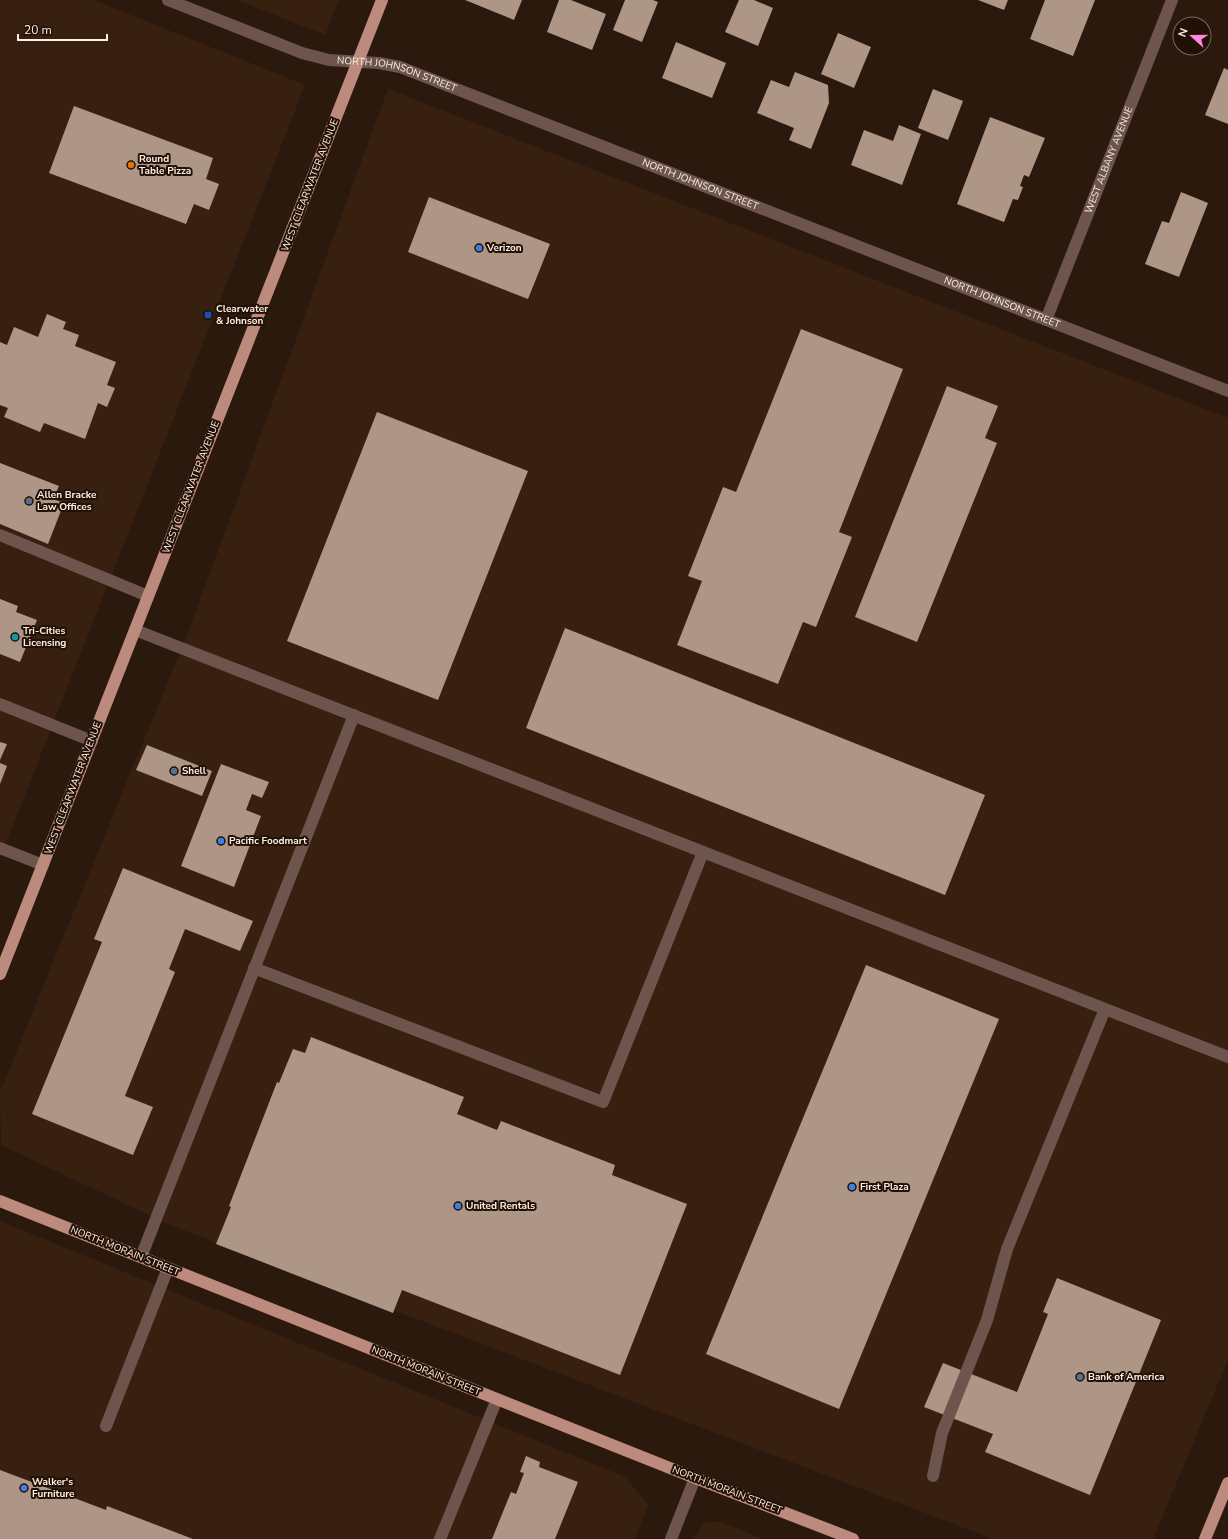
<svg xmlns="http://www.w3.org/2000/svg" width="1228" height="1539" font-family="'Nunito Sans',sans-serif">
	<rect width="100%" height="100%" fill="#2c190d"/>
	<path fill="#382010" d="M0,0h93l212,85 -305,773z
		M237,0h102l-14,35z
		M388,89l840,329v942l-75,179h-160l-825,-315 -167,-79 -1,-53 189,-462z
		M0,1221l625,256 23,27 -13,35h-635z
		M705,1522h16l42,17h-70z"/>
	<path fill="#ae9687" d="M465,0h57l-8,20z
		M559,0h12l35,14 -14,36 -45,-18z
		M625,0h28l5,2 -16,40 -29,-12z
		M739,0h15l19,8 -15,38 -33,-14z
		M978,0h30l-4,10z
		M1045,0h50l-22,56 -43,-17z
		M838,33l33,14 -17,41 -33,-14z
		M676,42l50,21 -14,35 -50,-20z
		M1224,68l4,2v54l-23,-9z
		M795,72l33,13 1,18 -18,46 -22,-9 5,-12 -37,-15 14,-33 18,7z
		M933,89l30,12 -15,39 -30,-12z
		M74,106l139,52 -7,21 13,5 -10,26 -15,-6 -8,20 -137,-51z
		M990,117l55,21 -16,39 -5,-2 -4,11 3,1 -5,13 -5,-1 -9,23 -47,-18z
		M899,125l22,9 -19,51 -51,-20 13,-35 29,11z
		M1181,192l27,11 -29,74 -34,-13 17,-43 7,2z
		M429,197l121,47 -22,55 -120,-47z
		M47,314l19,8 -3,7 16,6 -4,11 41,16 -9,23 8,3 -8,19 -9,-4 -13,36 -41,-16 -4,9 -36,-15 4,-9 -8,-3v-63l7,3 7,-18 24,10z
		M801,329l102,40 -64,163 13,5 -36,90 -13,-5 -25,62 -101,-39 25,-64 -14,-5 35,-89 13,5z
		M947,386l51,20 -13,32 12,5 -80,199 -62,-25z
		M377,412l151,59 -90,229 -151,-59z
		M0,463l59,23 -6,13 11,4 -16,41 -48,-20z
		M0,599l18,7 -2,6 21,8 -17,42 -20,-8z
		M565,628l420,167 -40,100 -419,-167z
		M0,742l7,2 -7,16z
		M147,745l65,26 -10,25 -66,-26z
		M0,763l7,3 -7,18z
		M221,764l48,18 -7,16 -10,-4 -6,16 15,6 -27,71 -53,-21z
		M123,868l130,53 -13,30 -55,-22 -16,40 6,3 -50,124 28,11 -20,48 -101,-41 70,-172 -8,-3z
		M866,965l133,54 -160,390 -133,-55z
		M311,1037l153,60 -7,17 40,16 4,-9 114,44 -3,10 75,29 -67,171 -218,-85 -9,23 -177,-69 15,-37 -2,-1 48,-124 2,1 14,-34 12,4z
		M1057,1278l104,42 -71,175 -105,-43 8,-18 -69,-27 19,-44 74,29 31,-78 -5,-2z
		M526,1456l14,6 -1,5 39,15 -23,57h-63l19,-47 5,2 8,-21 -4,-1z
		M0,1470l106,40 1,-4 86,33h-193z"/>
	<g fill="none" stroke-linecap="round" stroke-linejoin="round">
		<g stroke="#6d554e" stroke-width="12">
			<path id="s1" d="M168,0l134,53 27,7 50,3 21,4 828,324"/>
			<path id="s2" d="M1046,320l126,-320"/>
			<path d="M0,535l148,61"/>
			<path d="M135,630l1093,427"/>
			<path d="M0,704l92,37"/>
			<path d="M0,848l43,17"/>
			<path d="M254,968l349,134 100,-250"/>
			<path d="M141,1257l213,-542"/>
			<path d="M106,1426l62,-158"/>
			<path d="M933,1476l9,-43 45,-113 20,-71 98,-240"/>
			<path d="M440,1539l57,-140"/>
			<path d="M671,1539l24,-61"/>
		</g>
		<path stroke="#bd8b7d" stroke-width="12" d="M0,974l382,-974
			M0,1201l695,277 158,61
			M1205,1539l23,-56"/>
	</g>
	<circle fill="#e8710a" stroke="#221005" stroke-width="1.5" cx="131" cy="165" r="4"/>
	<g fill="#3f7fe0" stroke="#221005" stroke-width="1.5">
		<circle cx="479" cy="248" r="4"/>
		<circle cx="221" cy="841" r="4"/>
		<circle cx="852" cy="1187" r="4"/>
		<circle cx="458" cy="1206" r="4"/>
		<circle cx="24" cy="1488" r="4"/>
	</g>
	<rect fill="#1a4fb4" stroke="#221005" stroke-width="1.5" x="204" y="311" width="8" height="8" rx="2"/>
	<g fill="#5c6f8a" stroke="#221005" stroke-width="1.5">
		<circle cx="29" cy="501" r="4"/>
		<circle cx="174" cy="771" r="4"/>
		<circle cx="1080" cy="1377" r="4"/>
	</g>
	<circle fill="#0f9aa8" stroke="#221005" stroke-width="1.5" cx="15" cy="637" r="4"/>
	<g text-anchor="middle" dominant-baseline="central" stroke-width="4" stroke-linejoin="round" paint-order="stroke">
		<g font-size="10" fill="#fcefe6" stroke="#221005">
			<text stroke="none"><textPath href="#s1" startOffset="242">NORTH JOHNSON STREET</textPath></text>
			<text stroke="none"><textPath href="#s2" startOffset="172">WEST ALBANY AVENUE</textPath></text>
			<text stroke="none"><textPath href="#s1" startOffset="566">NORTH JOHNSON STREET</textPath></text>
			<text transform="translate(310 185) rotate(-69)">WEST CLEARWATER AVENUE</text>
			<text stroke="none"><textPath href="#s1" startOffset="890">NORTH JOHNSON STREET</textPath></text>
			<text transform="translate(191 487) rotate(-69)">WEST CLEARWATER AVENUE</text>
			<text transform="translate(73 788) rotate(-69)">WEST CLEARWATER AVENUE</text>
			<text transform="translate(125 1251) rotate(22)">NORTH MORAIN STREET</text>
			<text transform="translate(426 1371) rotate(22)">NORTH MORAIN STREET</text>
			<text transform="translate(727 1490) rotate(21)">NORTH MORAIN STREET</text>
		</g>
		<g font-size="10" font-weight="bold" fill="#fcefe6" stroke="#221005" text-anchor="start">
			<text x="139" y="159">Round<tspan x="139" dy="12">Table Pizza</tspan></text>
			<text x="487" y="248">Verizon</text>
			<text x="216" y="309">Clearwater<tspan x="216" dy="12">&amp; Johnson</tspan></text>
			<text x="37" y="495">Allen Bracke<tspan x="37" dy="12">Law Offices</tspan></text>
			<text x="23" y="631">Tri-Cities<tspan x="23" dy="12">Licensing</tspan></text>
			<text x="182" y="771">Shell</text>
			<text x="229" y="841">Pacific Foodmart</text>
			<text x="860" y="1187">First Plaza</text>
			<text x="466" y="1206">United Rentals</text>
			<text x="1088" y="1377">Bank of America</text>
			<text x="32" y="1482">Walker's<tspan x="32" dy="12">Furniture</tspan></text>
		</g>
	</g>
	<g transform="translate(1192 36) rotate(291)"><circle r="19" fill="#221005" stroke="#79695f"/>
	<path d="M0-3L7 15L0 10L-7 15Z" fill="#fd86e1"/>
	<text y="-6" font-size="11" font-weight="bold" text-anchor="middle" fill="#fcefe6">N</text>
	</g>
	<path d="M18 34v6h89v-6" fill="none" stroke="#fcefe6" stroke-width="2"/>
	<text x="24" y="34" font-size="12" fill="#fcefe6" stroke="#221005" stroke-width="3" paint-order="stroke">20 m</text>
</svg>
